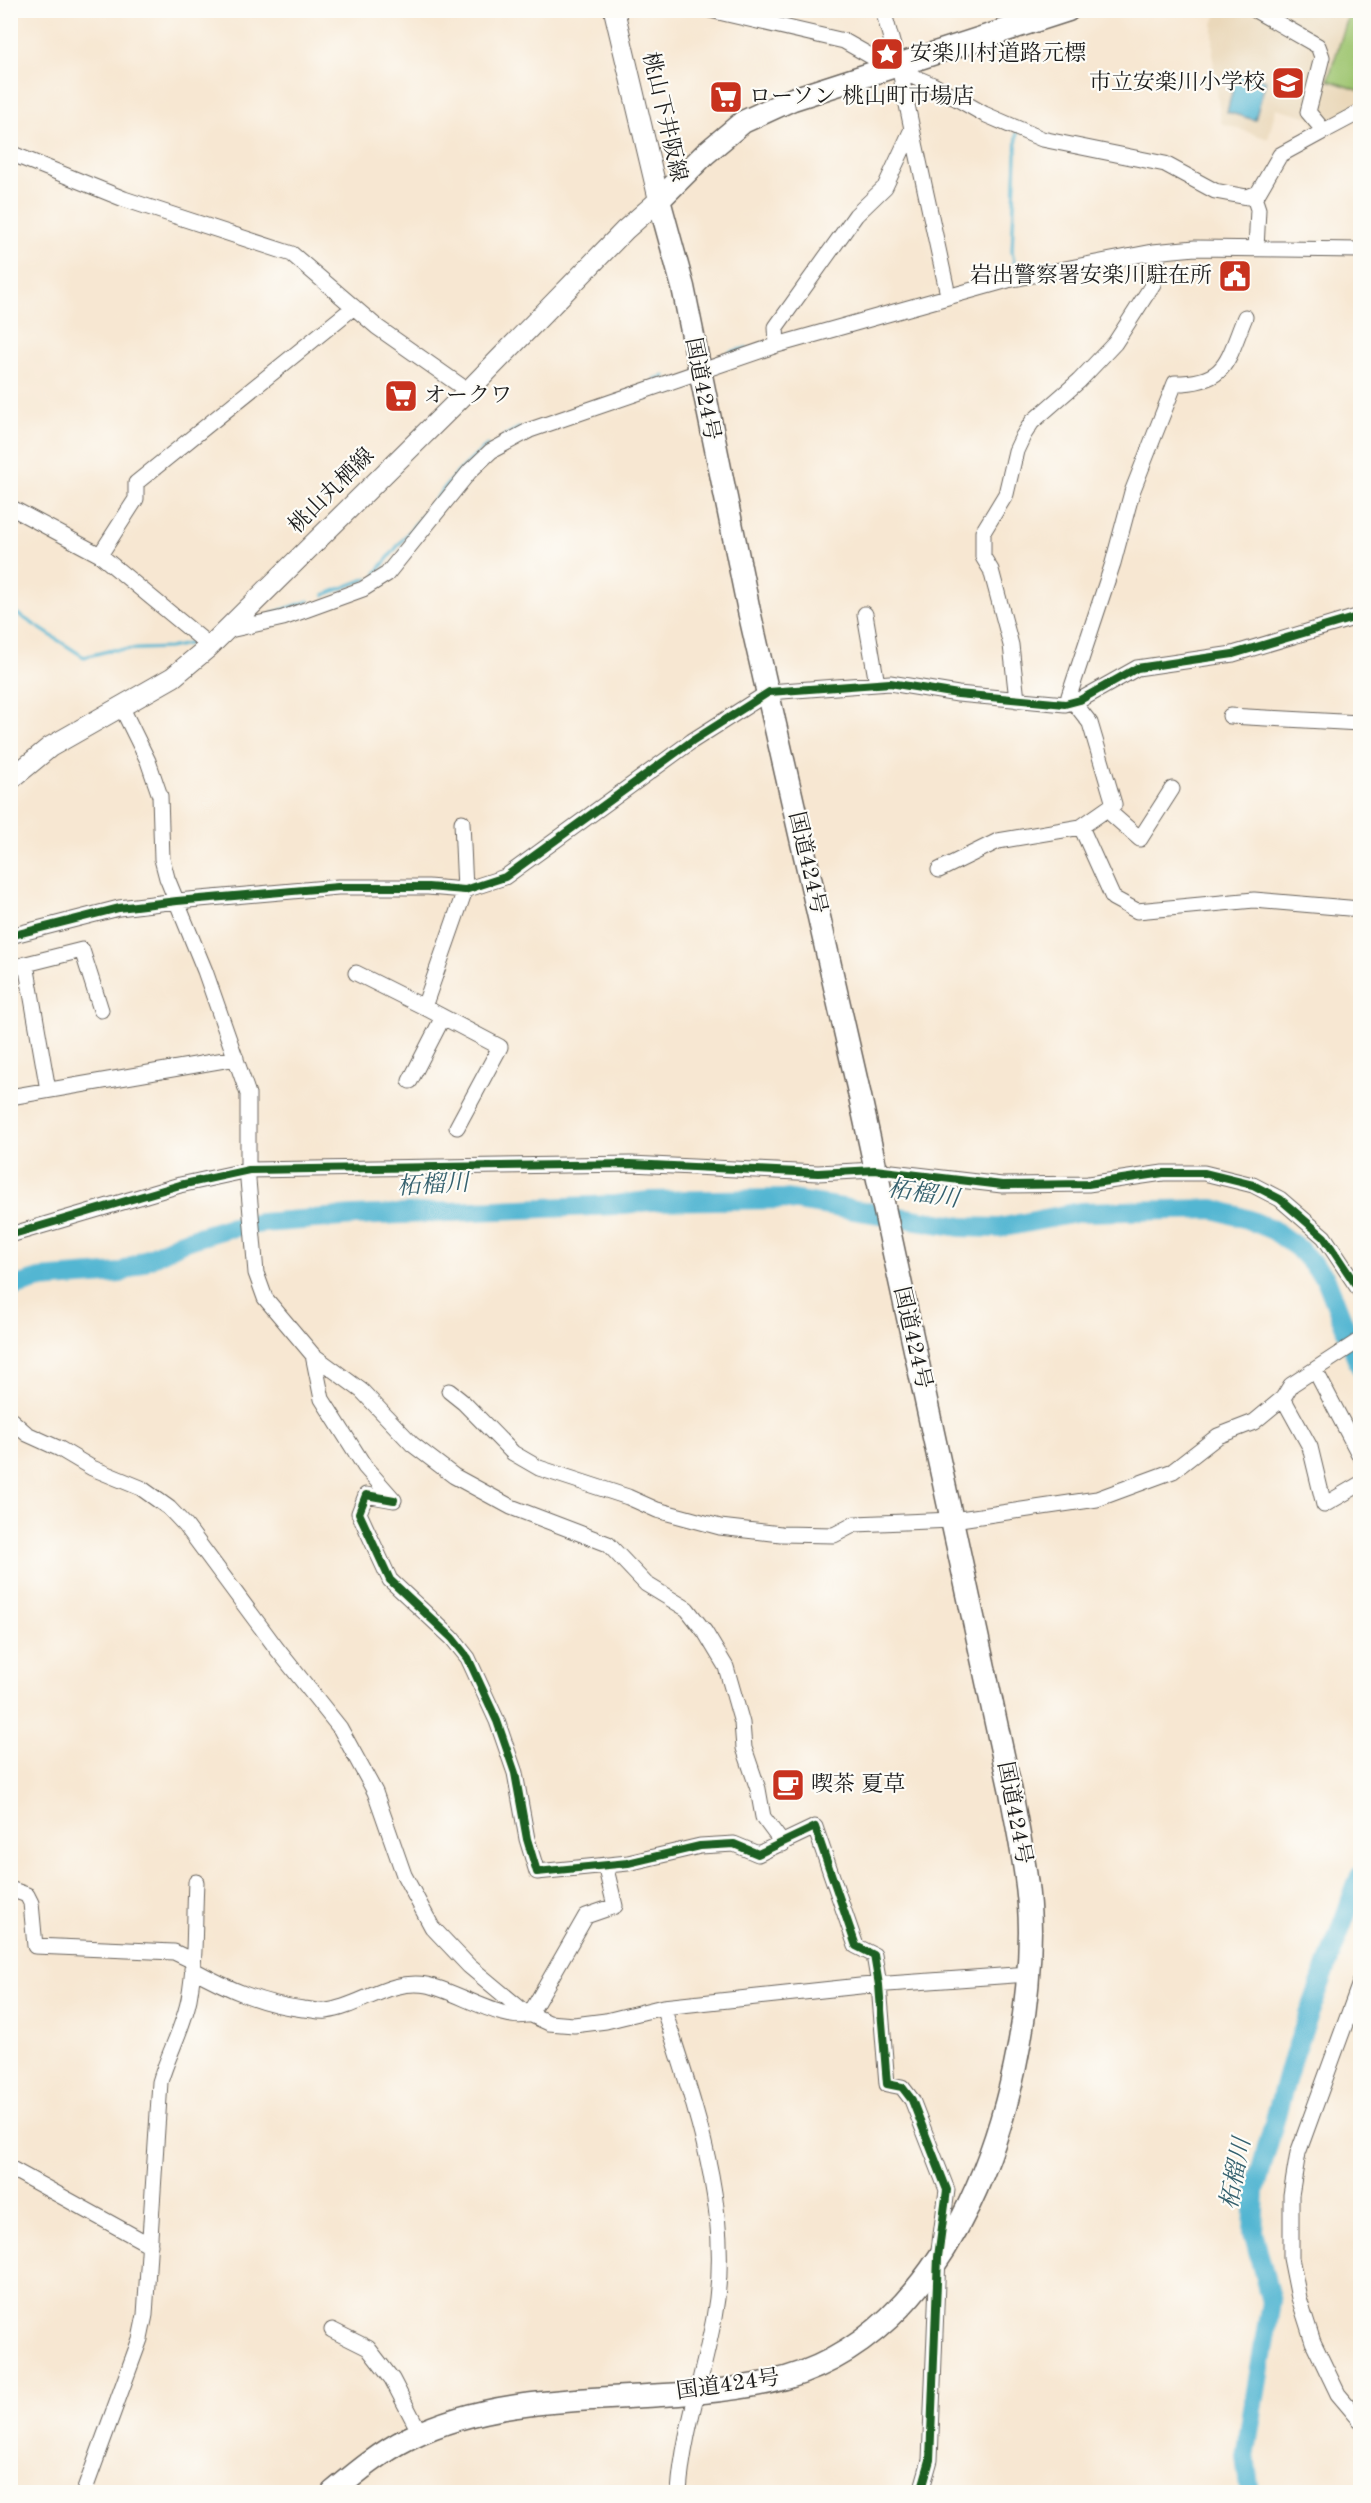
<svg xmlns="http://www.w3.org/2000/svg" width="1371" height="2503" font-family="'Old Standard TT','Noto Serif JP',serif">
	<rect width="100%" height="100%" fill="#fdfcf7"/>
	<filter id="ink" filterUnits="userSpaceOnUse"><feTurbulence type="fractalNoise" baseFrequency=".0167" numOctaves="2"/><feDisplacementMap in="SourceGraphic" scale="12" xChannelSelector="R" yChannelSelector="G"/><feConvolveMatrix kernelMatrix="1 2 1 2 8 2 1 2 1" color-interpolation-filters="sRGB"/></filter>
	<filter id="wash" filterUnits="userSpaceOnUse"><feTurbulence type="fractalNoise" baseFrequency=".008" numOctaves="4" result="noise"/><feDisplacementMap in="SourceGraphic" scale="24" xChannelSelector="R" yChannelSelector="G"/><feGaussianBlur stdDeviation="1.35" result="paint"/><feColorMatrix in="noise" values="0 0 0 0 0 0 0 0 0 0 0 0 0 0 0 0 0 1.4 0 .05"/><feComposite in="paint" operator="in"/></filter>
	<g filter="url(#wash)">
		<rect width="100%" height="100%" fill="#f7e7d2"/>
		<path fill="#ead8ba" d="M1218,11h142v98l-41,22 -9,-14 -34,-9 -8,31 -47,-16 -8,-64v-35z"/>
		<path fill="#9ec570" stroke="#5d7046" stroke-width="1.5" d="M1350,11h10v80l-32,-11z"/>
		<path fill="#53b6d2" stroke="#386977" stroke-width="1.5" d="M1237,73l29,7 -11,40 -28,-8z"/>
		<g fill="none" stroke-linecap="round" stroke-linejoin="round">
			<path stroke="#53b6d2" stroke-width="3" d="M1016,272l-4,-21 5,-118
				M730,352l17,-4
				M655,379l10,-3
				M504,436l15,-8
				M376,573l78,-97 33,-31
				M324,595l44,-17
				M10,609l74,48 28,-7 57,-2 28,-6
				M273,613l36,-12"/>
			<path stroke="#53b6d2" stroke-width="20" d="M10,1288l29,-9 81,-6 62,-31 46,-14 33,-5 93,-7 261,-11 34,-4 136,-2 177,28 37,1 81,-16 134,-3 33,10 26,11 25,18 28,31 34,87
				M1250,2492l-5,-35 26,-155 -18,-70 2,-41 35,-125 70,-190"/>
		</g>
	</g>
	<g filter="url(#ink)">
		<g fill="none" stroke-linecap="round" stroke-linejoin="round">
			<defs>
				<path id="minor" d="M710,10l134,31 46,26
					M1255,10l63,36 4,11 -14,55 16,19 34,-18 2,1
					M900,71l33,14 51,29 58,25 123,25 50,27 32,6 11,-4 22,-38 44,-24
					M912,129l36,166
					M10,153l114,46 168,55 85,73 91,64
					M1254,197l4,12 -2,40
					M1245,317c-18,43 -17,66 -70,66l-43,109 -19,71 -44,133 21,27 24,81 -33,23 32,71 24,13 117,-11 106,9
					M777,345l-1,-18 80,-112 29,-28 27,-58 -12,-58 -17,-61
					M10,507l90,48 110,91
					M100,555l36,-56v-16l218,-176
					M865,614l12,70
					M225,631l58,-13 80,-29 24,-15 83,-103 21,-20 39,-21 247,-85 231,-65 145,-28 42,-4 165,2
					M1017,700l-6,-55 -20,-75 -8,-13v-25l23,-38 10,-43 7,-15 9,-14 47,-41 36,-38 38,-59 6,-32
					M121,706l27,55 12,35 2,63 5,19 38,93 43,123v86l8,93 9,25 48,57 49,36 50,53 42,32 57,31 97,37 38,40 41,25 18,23 21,35 16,56 2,25 14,41 5,28 20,27
					M1230,716l130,7
					M1107,810l33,29 32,-50
					M939,870l59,-29 83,-14
					M10,936l109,-28 58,-7 161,-14h90l37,3 40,-13 187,-136 77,-49 121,-9 68,11 107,10 15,-4 57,-32 96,-14 127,-38
					M26,964l56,-14 19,60
					M10,969l16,-5 22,126
					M356,973l68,34
					M410,1081l33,-64
					M10,1097l226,-39
					M457,1127l43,-80 -76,-40 41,-117 -3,-68
					M10,1235l170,-50 69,-15 382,-6 187,9 57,-3 127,15 86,-1 75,-11h41l49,12 27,14 44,38 36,54
					M313,1355l9,44 43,68 29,33
					M1315,1370l45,86
					M449,1391l15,12 49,50 26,15 89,29 29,13 63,17 61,7 53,1 21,-11 98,-4 144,-21 76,-28 45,-35 36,-14 29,-24 8,-13 69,-45
					M1283,1398l27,49 14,58 36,-21
					M10,1419l17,15 33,15 32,19 49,20 28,20 17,18 91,123 63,79 35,64 29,83 28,52 37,39 54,45 26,12 25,2 32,-4 57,-14 197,-21 169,-12
					M394,1500l-28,-5 -7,18 31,67 62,58 16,20 29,63 18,52 12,66 10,33 91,-9 72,-17 34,-2 24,10 57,-27 41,119 18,9 5,30 8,99 15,3 10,13 35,90 -9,67 -8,203 -8,28 -5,4
					M10,1889l17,6 4,8 4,43 139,6 19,9
					M192,1969c36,20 70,35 111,40 7,0 16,3 23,2 34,-4 64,-33 101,-26 28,5 79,39 103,29l56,-98 29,-10 -10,-41
					M1360,1983l-62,170 -7,42v63l8,40 14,44 25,52 22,26
					M663,2007c32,101 71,204 51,311 -11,59 -31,115 -35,174
					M10,2168l140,77
					M332,2330l36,18 24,31 28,54
					M84,2492l56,-153 5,-24 15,-233c8,-28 23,-53 29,-83 7,-38 5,-79 7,-117"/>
				<path id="major" d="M10,780l40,-33 123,-70 37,-31 258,-255 157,-161 34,-30 -45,-190"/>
				<path id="highway" d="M333,2492c24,-20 48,-40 76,-54 109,-55 244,-30 361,-56 186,-40 259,-285 260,-451 0,-47 -11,-94 -19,-139l-152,-700 -110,-481 -66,-324 -24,-87 46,-46 38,-32 50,-23 275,-89"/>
			</defs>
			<use href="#minor" stroke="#69635c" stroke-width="17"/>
			<use href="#major" stroke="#69635c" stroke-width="22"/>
			<use href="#highway" stroke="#69635c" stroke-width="25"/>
			<use href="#minor" stroke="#fff" stroke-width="15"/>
			<use href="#major" stroke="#fff" stroke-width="20"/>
			<use href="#highway" stroke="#fff" stroke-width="22"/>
			<defs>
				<path id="cycleway" d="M10,936l109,-28 58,-7 161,-14h90l37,3 40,-13 187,-136 77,-49 121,-9 68,11 107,10 15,-4 57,-32 96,-14 127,-38
					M10,1235l170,-50 69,-15 382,-6 187,9 57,-3 127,15 86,-1 75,-11h41l49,12 27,14 44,38 36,54
					M394,1500l-28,-5 -7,18 31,67 62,58 16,20 29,63 18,52 12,66 10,33 91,-9 72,-17 34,-2 24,10 57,-27 41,119 18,9 5,30 8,99 15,3 10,13 35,90 -9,67 -8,203 -8,28 -5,4"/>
			</defs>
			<use href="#cycleway" stroke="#fdfcf7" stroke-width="11"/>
			<use href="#cycleway" stroke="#1b5e20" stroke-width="8"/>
		</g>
	</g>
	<defs>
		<symbol id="sight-square" viewBox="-11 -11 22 22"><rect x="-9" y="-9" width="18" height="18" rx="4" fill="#c8321e" stroke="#fdfcf7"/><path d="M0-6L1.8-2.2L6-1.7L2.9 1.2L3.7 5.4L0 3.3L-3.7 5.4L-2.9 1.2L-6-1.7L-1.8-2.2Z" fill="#fff"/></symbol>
		<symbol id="school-square" viewBox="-11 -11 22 22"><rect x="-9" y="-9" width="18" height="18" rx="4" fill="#c8321e" stroke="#fdfcf7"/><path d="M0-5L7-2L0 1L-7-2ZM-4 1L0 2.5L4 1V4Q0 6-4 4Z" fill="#fff"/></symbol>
		<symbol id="supermarket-square" viewBox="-11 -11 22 22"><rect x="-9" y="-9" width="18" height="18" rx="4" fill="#c8321e" stroke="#fdfcf7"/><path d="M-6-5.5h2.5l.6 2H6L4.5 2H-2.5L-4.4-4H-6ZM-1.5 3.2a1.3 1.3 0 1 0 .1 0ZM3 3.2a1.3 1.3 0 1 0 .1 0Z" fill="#fff"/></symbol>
		<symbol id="civic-square" viewBox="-11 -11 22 22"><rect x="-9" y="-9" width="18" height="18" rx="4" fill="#c8321e" stroke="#fdfcf7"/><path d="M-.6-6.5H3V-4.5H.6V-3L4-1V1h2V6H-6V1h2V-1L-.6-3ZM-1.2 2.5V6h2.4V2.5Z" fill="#fff"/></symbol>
		<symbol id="cafe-square" viewBox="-11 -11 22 22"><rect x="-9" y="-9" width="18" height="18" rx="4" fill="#c8321e" stroke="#fdfcf7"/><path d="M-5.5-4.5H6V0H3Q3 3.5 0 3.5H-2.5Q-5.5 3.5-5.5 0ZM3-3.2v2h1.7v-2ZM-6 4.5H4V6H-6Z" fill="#fff"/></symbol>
	</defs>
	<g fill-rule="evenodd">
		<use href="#sight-square" x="868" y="35" width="38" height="38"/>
		<use href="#school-square" x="1269" y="64" width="38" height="38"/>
		<use href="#supermarket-square" x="707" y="78" width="38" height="38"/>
		<use href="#civic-square" x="1216" y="257" width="38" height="38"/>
		<use href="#supermarket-square" x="382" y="377" width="38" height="38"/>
		<use href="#cafe-square" x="769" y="1766" width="38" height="38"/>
	</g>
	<g text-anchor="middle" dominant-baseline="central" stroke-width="4.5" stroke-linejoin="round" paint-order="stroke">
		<g font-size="22" fill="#1c1c1c" stroke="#fdfcf7" text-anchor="start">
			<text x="910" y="54">安楽川村道路元標</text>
			<text x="1265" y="83" text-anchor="end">市立安楽川小学校</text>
			<text x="749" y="97">ローソン 桃山町市場店</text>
			<text x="1212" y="276" text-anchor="end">岩出警察署安楽川駐在所</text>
			<text x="424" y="396">オークワ</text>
			<text x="811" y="1785">喫茶 夏草</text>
		</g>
		<g font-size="22" fill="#1c1c1c" stroke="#fdfcf7">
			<text transform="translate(664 117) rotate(77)">桃山下井阪線</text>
			<text transform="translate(702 389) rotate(79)">国道424号</text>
			<text transform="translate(332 491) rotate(-45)">桃山丸栖線</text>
			<text transform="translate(807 863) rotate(77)">国道424号</text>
			<text transform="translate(912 1338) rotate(77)">国道424号</text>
			<text transform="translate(1014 1813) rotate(79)">国道424号</text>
			<text transform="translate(728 2385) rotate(-8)">国道424号</text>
		</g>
		<g font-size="24" font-style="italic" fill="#35616e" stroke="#fdfcf7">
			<text transform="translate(433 1186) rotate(-3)">柘榴川</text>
			<text transform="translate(923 1195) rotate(9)">柘榴川</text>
			<text transform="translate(1237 2174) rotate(-79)">柘榴川</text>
		</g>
	</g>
	<rect width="1371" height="2503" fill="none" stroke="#fdfcf7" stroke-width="36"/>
</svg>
